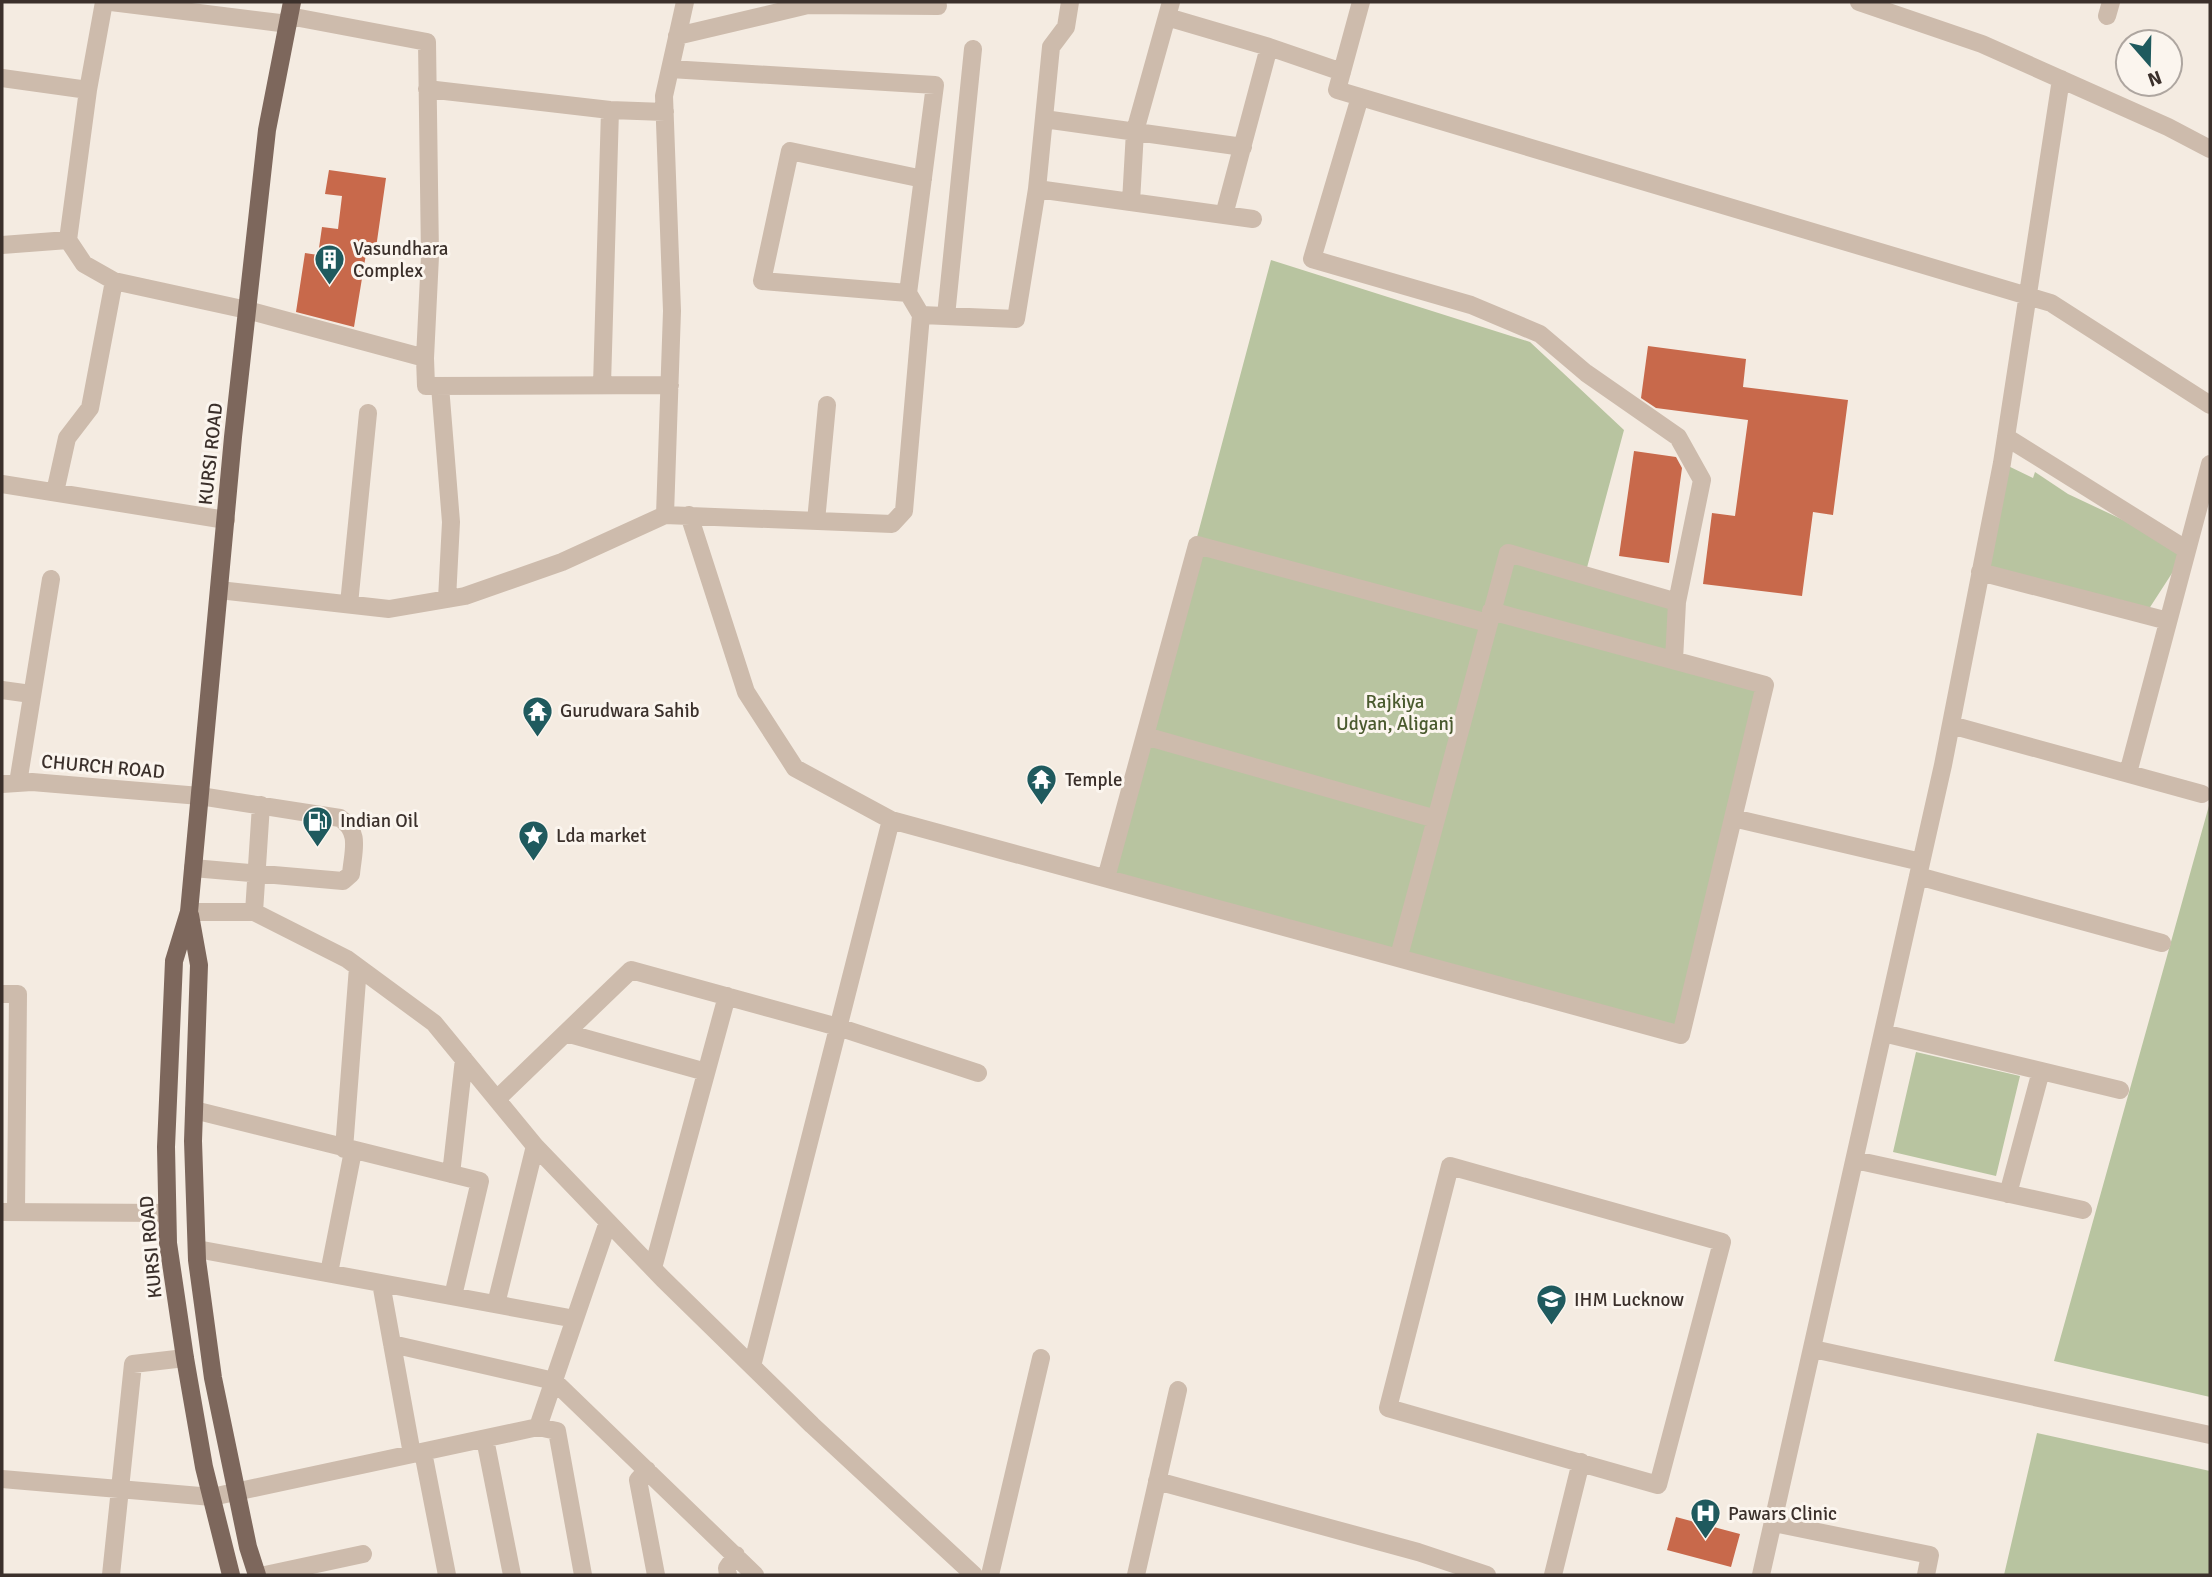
<svg xmlns="http://www.w3.org/2000/svg" width="2212" height="1577" font-family="Signika,sans-serif">
	<rect width="100%" height="100%" fill="#f4ebe1"/>
	<path fill="#b8c4a0" d="M1271,260l259,82 94,88 -39,145 92,27 -3,58 91,25 -84,350 -575,-157z
		M2002,463l31,15 2,-6 33,22 119,56 -42,65 -164,-43z
		M2210,802v595l-156,-36z
		M1916,1052l104,24 -24,100 -103,-24z
		M2037,1433l173,38v104h-206z"/>
	<path fill="#c8694b" d="M329,170l57,8 -11,77 -9,-1 -12,73 -58,-15 9,-59 13,2 4,-28 16,2 4,-33 -17,-2z
		M1648,346l98,13 -3,28 105,13 -15,115 -20,-3 -11,84 -99,-12 9,-71 23,3 13,-96 -92,-12 -15,-10z
		M1634,451l42,6 6,11 -13,95 -50,-7z
		M1676,1517l64,17 -9,33 -64,-17z"/>
	<g fill="none" stroke-linecap="round" stroke-linejoin="round">
		<path stroke="#cdbbac" stroke-width="18" d="M104,2l-16,88 -20,150 16,24 30,17 133,29 178,48
			M111,2l177,22
			M1361,2l-24,88 714,213 159,102
			M1859,2l123,42 186,83 42,22
			M289,16l138,26 3,214 -5,102 1,28 244,-1
			M2107,16l4,-14
			M1167,17l102,30 73,25
			M677,36l131,-31 130,1
			M670,69l265,16 -27,208
			M2,78l86,12
			M427,89l183,21 55,2
			M1360,97l-48,162 159,46 69,29 46,39 92,64 24,43 -25,122 -3,58
			M1044,119l199,28
			M1037,189l216,30
			M1131,202l4,-71 36,-129
			M1224,215l45,-168
			M2,245l66,-5
			M921,315l95,4 21,-130 14,-142 15,-20 4,-25
			M946,316l27,-267
			M602,385l8,-275
			M440,386l11,136 -4,77
			M2006,437l181,113
			M2,484l224,36
			M55,492l12,-54 23,-30 24,-127
			M665,515l7,-204 -8,-215 21,-94
			M689,515l57,177 49,76 96,52 790,215 84,-350 -274,-74
			M816,521l11,-116
			M1980,572l188,49
			M219,590l170,19 76,-13 97,-34 103,-47 227,9 12,-13 17,-196 -13,-22 -146,-12 28,-130 133,28
			M349,604l19,-191
			M2,690l29,4
			M1951,725l251,69
			M1145,736l291,83
			M2128,773l82,-309
			M18,783l33,-204
			M2,784l30,-2 168,14 140,22c21,14 13,33 11,56l-8,7 -150,-13
			M1733,818l188,44
			M1918,876l244,67
			M1106,878l91,-333 291,78
			M189,912h65l93,47 87,64 101,123 128,133 149,146 162,150
			M254,912l7,-107
			M1399,956l109,-403 169,49
			M2,994h16l-2,218
			M566,1033l140,39
			M1883,1033l237,57
			M497,1099l134,-129 207,57 140,46
			M194,1110l286,71 -27,115
			M344,1149l14,-182
			M1855,1160l228,50
			M1450,1166l272,76 -64,243 -270,-77z
			M451,1174l13,-115
			M2008,1194l33,-123
			M2,1212l165,1
			M197,1249l378,70
			M653,1268l74,-272
			M329,1273l24,-122
			M381,1283l31,171
			M496,1304l39,-158
			M392,1344l162,37 201,194
			M1813,1349l397,86
			M752,1366l139,-546
			M538,1427l19,4 26,144
			M485,1439l27,136
			M423,1452l24,123
			M647,1470l-9,10 18,95
			M2,1479l210,18 326,-70 70,-205
			M1157,1481l261,71 69,23
			M1774,1523l156,32 -4,20
			M111,1575l22,-211 52,-6
			M265,1575l98,-21
			M728,1575l-1,-7 9,-13
			M990,1575l51,-217
			M1136,1575l42,-185
			M1553,1575l28,-113
			M1761,1575l182,-810 59,-302 59,-384"/>
		<path stroke="#7d675c" stroke-width="18" d="M190,915l9,50 -6,176 4,119 16,118 35,169 9,28
			M231,1575l-27,-108 -19,-109 -17,-115 -2,-96 8,-186 15,-49 44,-475 34,-307 25,-128"/>
	</g>
	<defs>
		<symbol id="building-pin" viewBox="-11 -11 22 30"><path d="M0 17L-7.5 6A9.5 9.5 0 1 1 7.5 6Z" fill="#1f5a5e" stroke="#fbf5ee"/><path d="M-4-6H4V6H1V3H-1V6H-4ZM-2.5-4.3h1.7v1.8h-1.7ZM.8-4.3h1.7v1.8H.8ZM-2.5-1h1.7V.8h-1.7ZM.8-1h1.7V.8H.8Z" fill="#fff"/></symbol>
		<symbol id="temple-pin" viewBox="-11 -11 22 30"><path d="M0 17L-7.5 6A9.5 9.5 0 1 1 7.5 6Z" fill="#1f5a5e" stroke="#fbf5ee"/><path d="M0-6L5-2H3V0L6.5 2.5H4V6H1.5V3h-3V6H-4V2.5H-6.5L-3 0V-2H-5Z" fill="#fff"/></symbol>
		<symbol id="fuel-pin" viewBox="-11 -11 22 30"><path d="M0 17L-7.5 6A9.5 9.5 0 1 1 7.5 6Z" fill="#1f5a5e" stroke="#fbf5ee"/><path d="M-5.5-6h7V0h2V4h1.3V-2.5L3-4.5l.8-.8L6-3V5H2.5V1h-1V6h-7ZM-4.2-4.7v3.2H.2V-4.7Z" fill="#fff"/></symbol>
		<symbol id="sight-pin" viewBox="-11 -11 22 30"><path d="M0 17L-7.5 6A9.5 9.5 0 1 1 7.5 6Z" fill="#1f5a5e" stroke="#fbf5ee"/><path d="M0-6L1.8-2.2L6-1.7L2.9 1.2L3.7 5.4L0 3.3L-3.7 5.4L-2.9 1.2L-6-1.7L-1.8-2.2Z" fill="#fff"/></symbol>
		<symbol id="university-pin" viewBox="-11 -11 22 30"><path d="M0 17L-7.5 6A9.5 9.5 0 1 1 7.5 6Z" fill="#1f5a5e" stroke="#fbf5ee"/><path d="M0-5L7-2L0 1L-7-2ZM-4 1L0 2.5L4 1V4Q0 6-4 4Z" fill="#fff"/></symbol>
		<symbol id="hospital-pin" viewBox="-11 -11 22 30"><path d="M0 17L-7.5 6A9.5 9.5 0 1 1 7.5 6Z" fill="#1f5a5e" stroke="#fbf5ee"/><path d="M-5-5h3v3.5h4V-5h3V5h-3V1.5h-4V5h-3Z" fill="#fff"/></symbol>
	</defs>
	<g fill-rule="evenodd">
		<use href="#building-pin" x="312" y="242" width="35" height="47"/>
		<use href="#temple-pin" x="520" y="694" width="35" height="47"/>
		<use href="#temple-pin" x="1024" y="762" width="35" height="47"/>
		<use href="#fuel-pin" x="300" y="804" width="35" height="47"/>
		<use href="#sight-pin" x="516" y="818" width="35" height="47"/>
		<use href="#university-pin" x="1534" y="1282" width="35" height="47"/>
		<use href="#hospital-pin" x="1688" y="1496" width="35" height="47"/>
	</g>
	<g text-anchor="middle" dominant-baseline="central" stroke-width="6" stroke-linejoin="round" paint-order="stroke">
		<g font-size="19" fill="#3b302b" stroke="#fbf5ee" text-anchor="start">
			<text x="353" y="249">Vasundhara<tspan x="353" dy="22">Complex</tspan></text>
			<text x="560" y="711">Gurudwara Sahib</text>
			<text x="1065" y="780">Temple</text>
			<text x="340" y="821">Indian Oil</text>
			<text x="556" y="836">Lda market</text>
			<text x="1574" y="1300">IHM Lucknow</text>
			<text x="1728" y="1514">Pawars Clinic</text>
		</g>
		<g font-size="19" fill="#3b302b" stroke="#fbf5ee">
			<text transform="translate(211 454) rotate(-84)">KURSI ROAD</text>
			<text transform="translate(103 767) rotate(5)">CHURCH ROAD</text>
			<text transform="translate(151 1247) rotate(-95)">KURSI ROAD</text>
		</g>
		<g font-size="19" fill="#4a5a2e" stroke="#fbf5ee">
			<text x="1395" y="702">Rajkiya<tspan x="1395" dy="22">Udyan, Aliganj</tspan></text>
		</g>
	</g>
	<rect width="2212" height="1577" fill="none" stroke="#3b302b" stroke-width="7"/>
	<g transform="translate(2149 63) rotate(160)"><circle r="33" fill="#fbf5ee" stroke="#aea6a0" stroke-width="2"/>
	<path d="M0-5L12 26L0 18L-12 26Z" fill="#1f5a5e"/>
	<text y="-10" font-size="19" font-weight="bold" text-anchor="middle" fill="#3b302b">N</text>
	</g>
</svg>
